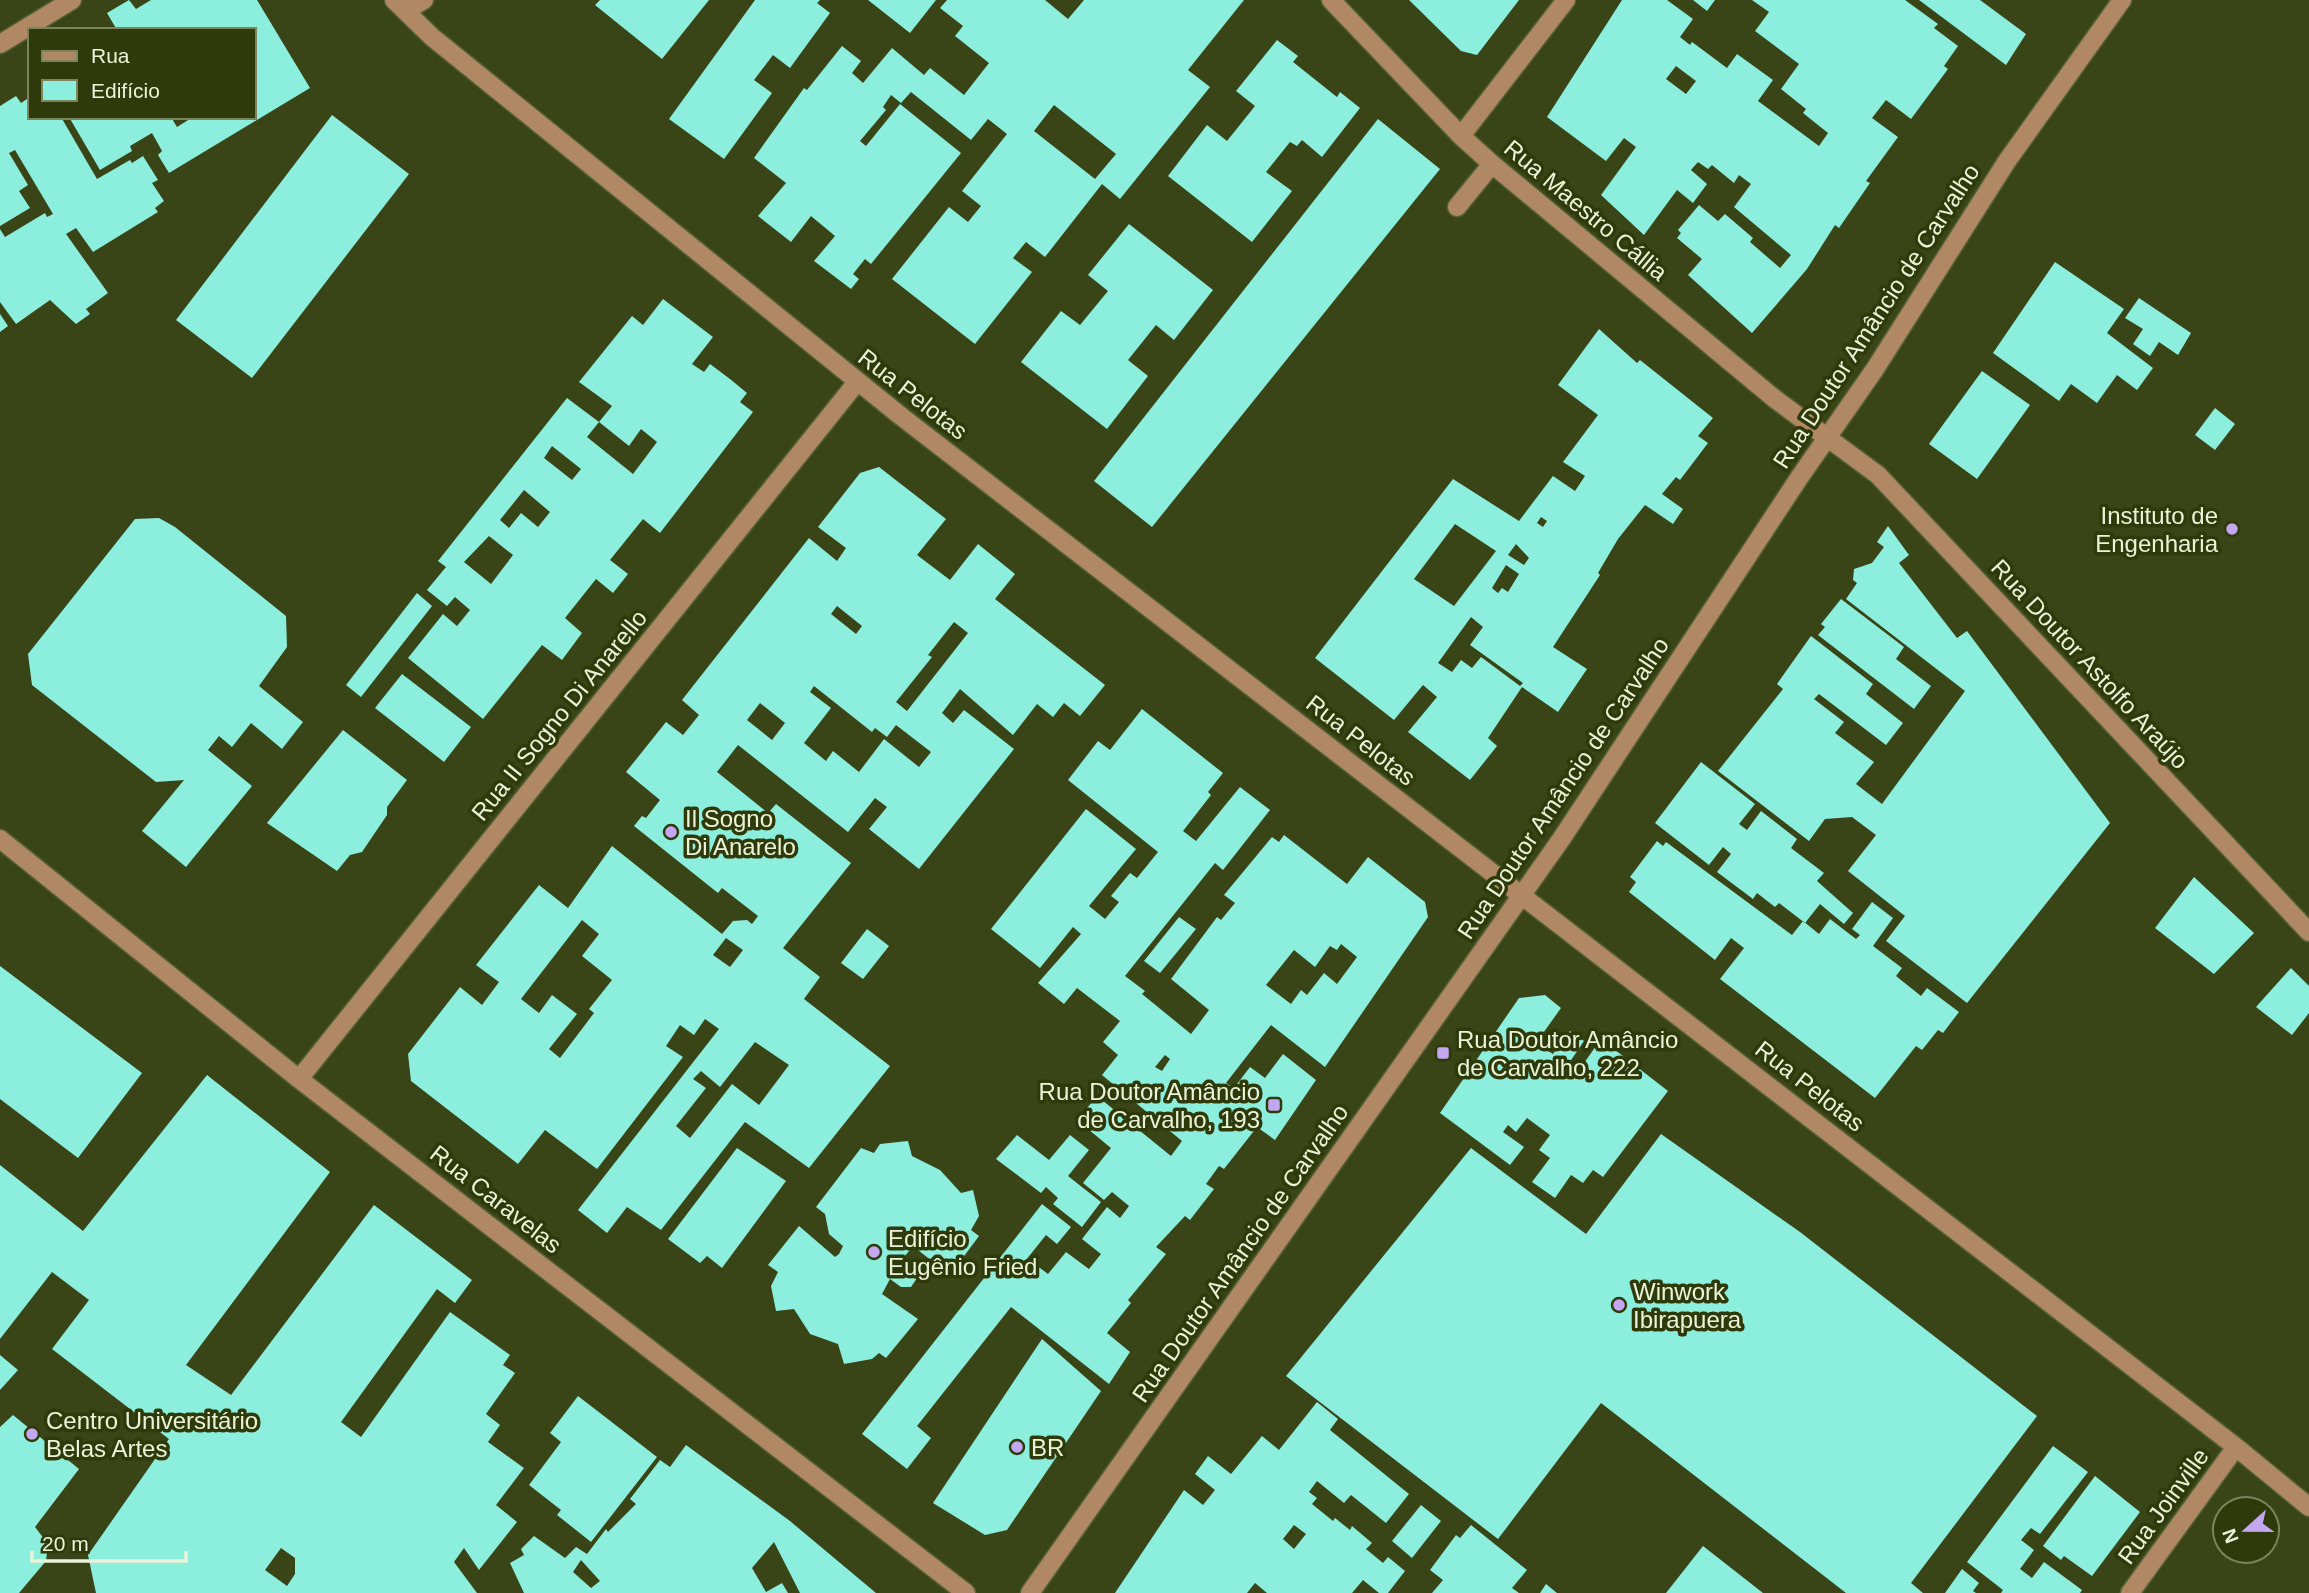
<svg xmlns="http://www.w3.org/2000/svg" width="2309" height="1593" font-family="Arial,sans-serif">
	<rect width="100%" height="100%" fill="#394517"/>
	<path fill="#8ceedd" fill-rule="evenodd" d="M129,0l7,9 15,-9h106l53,88 -141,85 -11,-18 4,-4 -10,-18 -22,13 2,5 -32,19 -31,-53h102l6,10 16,-10h61v-87h-137l-10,-17z
		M600,0h109l-47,59 -67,-54z
		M755,0h65l-3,3 13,10 -40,55 -17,-13 -19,25 18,13 -48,66 -55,-40z
		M868,0h68l-26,33z
		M947,0h98l23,19 16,-19h160l-56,70 22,17 -90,112 -18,-15 -57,73 -19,-15 -13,16 19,14 -57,72 -83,-65 57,-72 19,15 13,-16 -19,-15 45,-57 -19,-15 -17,21 -60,-48 -10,11 -10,-8 -8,12 3,3 -26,31 6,5 34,-42 61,49 -90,111 -6,-5 -12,15 6,5 -8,10 -37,-28 21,-25 -24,-20 -20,26 -33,-26 28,-33 -32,-25 50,-70 3,2 35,-44 19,15 -9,12 11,10 29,-35 32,27 6,-7 34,27 25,-32 -34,-27 8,-10 -23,-18zM1054,105l62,49 -21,25 -61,-48z
		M1409,0h110l-42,55 -16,-4z
		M1622,0h45l26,19 -13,18 10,8 2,-3 35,26 10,-14 36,26 -15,21 61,45 9,-13 -25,-20 3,-4 -25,-20 18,-25 -44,-33 14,-19 -17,-12h153l33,24 -4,4 24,18 -14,20 4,3 -37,50 -25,-19 -14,18 26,19 -32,44 4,2 -31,45 -4,-3 -28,44 -55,64 -64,-58 14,-16 -25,-21 4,-5 -3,-3 21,-25 19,16 7,-7 28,24 -3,4 30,26 11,-13 -57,-48 17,-23 -12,-9 -5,8 -22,-18 -4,4 -10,-7 -7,8 16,14 -14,19 -16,-13 -33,45 -43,-40 35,-48 -12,-9 -18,23 -59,-44zM1676,66l20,15 -10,13 -20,-15z
		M1693,0h22l-8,11z
		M1919,0h61l46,34 -20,31z
		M1277,40l21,16 -5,6 44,35 3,-5 20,16 -38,49 -20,-17 -5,6 -7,-4 -24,30 26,19 -40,51 -84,-66 39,-51 20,16 28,-35 -19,-15z
		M16,96l5,7 9,-6v20h31l36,62 33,-19 2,3 11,-7 15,24 -6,3 12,18 -9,7 3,4 -65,40 -17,-24 -10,6 42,59 -22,16 4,5 -14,10 -26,-24 -34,24 -16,-22v-73l5,8 40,-24 2,4 6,-3 -38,-64 -6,3 19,32 -9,6 11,17 -30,18v-120z
		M332,115l77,59 -157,204 -76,-58z
		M1378,119l62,50 -288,358 -58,-46z
		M1129,224l84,66 -39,50 -18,-15 -28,35 20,16 -41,53 -86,-67 40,-51 19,14 28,-34 -20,-16z
		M2055,262l69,47 -17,24 46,35 -16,22 -20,-15 -20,28 -26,-19 -12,17 -66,-48z
		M2139,298l52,35 -13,22 -19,-13 -9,14 -17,-12 10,-15 -18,-11z
		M663,299l50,38 -21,27 12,8 6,-8 20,15 17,14 -7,9 13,10 -93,121 -17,-14 -33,41 18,14 -15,19 -17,-14 -31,39 17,15 -20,27 -20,-15 -59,74 -75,-61 35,-44 14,12 13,-16 -15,-13 -8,9 -20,-16 19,-23 -8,-6 129,-163 32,24 -12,15 46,37 24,-32 -16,-13 -12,17 -30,-24 13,-16 -33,-24 53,-66 11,9zM552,446l29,23 -9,11 -28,-22zM524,490l26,22 -12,15 -17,-14 -12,15 -9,-8zM489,536l24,19 -22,29 -27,-22z
		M0,314l8,12 -8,6z
		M1599,329l38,34 3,-3 73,58 -15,18 10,7 -28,37 -4,-3 -14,17 21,15 -10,15 -28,-19 -27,34 -20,34 2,2 -47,72 34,22 -29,43 -36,-25 -34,51 9,8 -27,34 -62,-48 29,-35 -14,-12 -29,35 -79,-62 138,-179 66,42 34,-45 22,15 10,-15 -22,-14 35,-47 -40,-30zM1541,517l6,4 -4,6 -6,-4zM1455,524l41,27 -42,55 -40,-27zM1516,544l13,14 -5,7 -16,-10zM1506,565l13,9 -11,18 -6,-4 -4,5 -6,-5zM1471,617l12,10 -13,18 53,38 -3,3 -39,-29 -9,11 -11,-8 -9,12 -14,-9z
		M1982,371l48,34 -53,74 -48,-35z
		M2215,408l20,16 -20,26 -20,-15z
		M879,467l67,52 -29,36 33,25 28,-36 37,30 -20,25 110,86 -25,31 -16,-13 -11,14 -16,-13 -24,31 -53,-46 -18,24 11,10 11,-13 50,39 -95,120 -50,-40 18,-22 -12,-9 -27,34 -110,-87 -21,27 51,41 8,-9 75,59 -68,85 37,29 -16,22 86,67 -81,102 -64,-46 -84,108 -34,-23 -20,26 -29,-23 141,-181 -14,-10 -11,16 -14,-10 -14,21 17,11 -86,112 -52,-39 -27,34 -107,-83 -3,-27 52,-67 22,18 17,-23 -23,-17 63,-80 29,23 44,-62 110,88 11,-13 14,-1 5,4 6,-8 -36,-28 -4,5 -84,-67 8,-10 4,2 14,-18 -34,-28 40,-50 17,13 16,-20 -17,-15 127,-162 28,23 9,-13 -28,-21 42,-54zM837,606l25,20 -6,8 -25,-20zM954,622l14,11 -61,78 -11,-9 36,-45 -4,-2zM814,686l58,46 3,-4 12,9 9,-12 35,27 -12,15 -35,-28 -25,33 -26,-21 -7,10 -22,-18 27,-35 -21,-16zM760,703l25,20 -13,17 -25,-20zM582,920l17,14 -17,22 30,24 -23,29 5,4 -34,45 -11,-9 28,-35 -25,-19 -13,18 -18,-14zM726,938l17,12 -13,17 -17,-12zM755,1042l34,23 -30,40 -27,-21 -42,54 -14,-12 30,-38 -13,-9 8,-8 19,16z
		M159,518l16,9 111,89 1,31 -28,39 44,36 -21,27 -31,-26 -19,24 -13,-11 -11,14 44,36 -66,81 -44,-36 42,-51 -28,2 -124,-97 -4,-31 107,-135z
		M1888,526l21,29 -10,8 58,75 10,-7 143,192 -143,180 -81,-62 19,-25 -57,-45 28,-36 -24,-18 -27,2 -16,22 -91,-70 65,-82 -6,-5 34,-48 62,48 -7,10 37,29 -17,22 -67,-51 -5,5 30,23 -9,11 39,29 -18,22 26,20 83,-113 -119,-92 11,-16 -4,-3 1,-11 18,-6 12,-16 -7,-5z
		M417,593l15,13 -71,91 -15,-12z
		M1841,599l63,48 -8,12 35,27 -17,23 -96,-74 7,-8 -4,-3z
		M402,674l69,53 -27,35 -69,-54z
		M1142,709l81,64 -15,19 3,3 -28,36 13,10 44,-54 30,23 -47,60 -8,-7 -90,113 20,15 -3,3 49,40 18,-24 -38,-31 46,-62 4,3 14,-17 -11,-8 48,-58 7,5 5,-7 63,49 21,-27 57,45 3,15 -103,150 -54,-42 -45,58 8,5 16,-21 15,11 18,-24 33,26 -41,60 -18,-13 -33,42 -5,-3 -13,18 8,5 -24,31 -5,-4 -29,31 10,7 -38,46 3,3 -24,30 23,19 -21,32 -98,-77 -94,119 14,12 -24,31 -45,-35 180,-230 29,23 -14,17 -11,-9 -24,30 4,4 6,-7 16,12 18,-22 23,17 12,-15 -19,-15 25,-32 13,11 9,-12 -17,-14 -8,8 -21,-17 28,-35 -34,-28 20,-24 74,60 11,-15 -80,-66 16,-20 -15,-13 17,-21 -43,-33 -13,16 -26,-21 43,-49 -8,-7 -33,41 -49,-39 95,-120 50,40 -47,57 16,13 14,-17 -8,-6 19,-23 7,5 21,-26 -90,-72 30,-39 12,9zM1341,944l16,13 -20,27 -13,-11 -17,22 -6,-5 -10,14 -25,-19 28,-35 21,17 15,-21 7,4zM1165,1055l5,4 -8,12 -7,-4z
		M343,730l64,50 -20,27v8l-25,37 -12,3 -13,16 -70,-48z
		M1701,762l54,42 -16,20 8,6 14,-19 36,28 -6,9 33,25 -7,8 36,32 -9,11 -24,-20 -15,19 -26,-20 -4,4 -18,-14 -4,6 -36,-27 14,-18 -8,-7 -14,18 -54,-42z
		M1657,841l6,5 3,-4 126,93 11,-14 16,13 11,-15 26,20 4,-4 -8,-6 20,-27 21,16 -20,28 29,22 -6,8 25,20 6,-8 32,24 -16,21 -5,-3 -16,20 -6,-4 -41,52 -155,-119 24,-31 -13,-10 -16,22 -86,-68 7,-10 -6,-5z
		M2194,877l60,56 -40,41 -59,-46z
		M1179,917l17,12 -36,44 -16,-12z
		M867,929l22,17 -26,33 -22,-16z
		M0,966l142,107 -64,85 -78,-59z
		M2291,968l18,18v27l-17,22 -36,-28z
		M1545,995l16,13 -25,35 17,11 17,-23 14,10 -17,25 10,7 24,-34 67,52 -65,86 -10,-7 -10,13 -12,-8 -16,23 -23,-16 18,-24 -11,-8 11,-15 -23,-17 -11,14 -8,-7 -5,7 21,15 -14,18 -70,-52 79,-115z
		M207,1075l123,97 -144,193 45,30 143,-190 98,75 -17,23 -18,-14 -96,133 20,15 89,-125 60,43 -7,10 12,8 -29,41 14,11 -12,17 36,26 -28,37 21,17 -38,48 -15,-22 -10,14 23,31h-381l-8,-38 81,-116 -117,-90 37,-49 -37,-28 -52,67v-174l83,66zM281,1548l14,10v16l-8,12 -22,-16z
		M1661,1134l139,98 237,184 -126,167 12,10h-77l-245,-190 -103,136 -212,-163 185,-228 115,86z
		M1017,1135l32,25 21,-25 19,15 -21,26 33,26 -19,25 -29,-23 5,-6 -12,-11 -5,6 -45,-34z
		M908,1141l4,15 28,14 21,23 12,-3 6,26 -8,14 8,6 -29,39 -36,-28 -4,3 -7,8 12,10 2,10 -6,9h-10l-11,-8 -8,15 36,25 -32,39 -7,-5 -7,6 -28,5 -6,-20 -28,-10 -16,-25 -18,2 -5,-25 7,-14 -10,-7 31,-39 36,31 4,-3 4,-8 -14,-12 -4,-20 -9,-7 45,-59 13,5 6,-9z
		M737,1148l49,33 -64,87 -15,-12 -7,7 -32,-24z
		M1042,1339l59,52 -94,139 -22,5 -52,-32z
		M0,1355l18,15 -18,20z
		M578,1396l79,61 -66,85 -34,-27 4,-5 -32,-25 32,-43 -11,-9z
		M1317,1402l21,17 -8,11 79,64 -23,29 -35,-28 -7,8 -27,-22 -8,11 8,6 -5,6 21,17 2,-3 15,12 2,-4 20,17 -6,6 17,14 5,-6 17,14 -17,22h-9l-16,-13 -11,13h-85l-12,-10 -8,10h-132l69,-103 19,15 12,-15 -20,-16 13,-18 23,18 31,-38 17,14zM1294,1525l12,9 -12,15 -11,-10z
		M13,1415l66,54 -44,58 13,17 -2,17 -27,32h-19v-166z
		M686,1445l104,76 86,72h-76l-26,-51 -22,26 14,24 16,-9 6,10h-264l-14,-30 14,-8 -3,-6 13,-13 31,22 11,-11 11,7 19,-25 2,3 28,-28 -6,-5 30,-39 10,7zM581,1560l19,21 -9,7 -18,-16z
		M2053,1446l35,26 -48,62 -9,-6 -10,12 13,10 -14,19 12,9 12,-16 38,28 -2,3h-79l2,-3 -36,-28z
		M2095,1476l45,36 -48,64 -28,-20 -3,4 -18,-14z
		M1421,1505l20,16 -29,37 -20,-17z
		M1471,1525l56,45 -15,18 7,5h-87l11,-13 -13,-10 26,-35 4,3z
		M1703,1546l60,47h-97z
		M1962,1569l17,14 -6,8 3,2h-31z
		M1546,1584l11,9h-17z"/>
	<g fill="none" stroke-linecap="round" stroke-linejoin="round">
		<defs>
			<path id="minor" d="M394,0l38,37 470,380 1334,1030 73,60
				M1331,0l130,136 31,28 283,235 103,76 431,457
				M405,11l19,-11
				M0,44l72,-44
				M1461,136l105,-136
				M1457,207l35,-43
				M0,839l299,240 667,514
				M299,1079l558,-697
				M1030,1593l532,-755 237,-360 76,-109 132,-208 115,-161
				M2130,1593l106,-146"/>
		</defs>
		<use href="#minor" stroke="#556136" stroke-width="21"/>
		<use href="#minor" stroke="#b18864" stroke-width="18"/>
	</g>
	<g fill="#c4a7f1" stroke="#2f3a0b" stroke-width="2.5">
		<circle cx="2232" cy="529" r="7"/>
		<circle cx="671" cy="832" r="7"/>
		<rect x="1436" y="1046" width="14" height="14" rx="3.5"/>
		<rect x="1267" y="1098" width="14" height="14" rx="3.5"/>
		<circle cx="874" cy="1252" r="7"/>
		<circle cx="1619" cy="1305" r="7"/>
		<circle cx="32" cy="1434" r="7"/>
		<circle cx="1017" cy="1447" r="7"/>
	</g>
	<g text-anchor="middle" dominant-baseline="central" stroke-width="7" stroke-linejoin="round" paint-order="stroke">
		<g font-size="24" fill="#eaf3d9" stroke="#2f3a0b">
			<text transform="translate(1586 210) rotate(40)">Rua Maestro Cállia</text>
			<text transform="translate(1876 316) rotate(-57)">Rua Doutor Amâncio de Carvalho</text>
			<text transform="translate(913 394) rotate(38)">Rua Pelotas</text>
			<text transform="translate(2090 664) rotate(47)">Rua Doutor Astolfo Araújo</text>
			<text transform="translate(559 715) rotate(-51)">Rua II Sogno Di Anarello</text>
			<text transform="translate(1361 740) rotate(38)">Rua Pelotas</text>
			<text transform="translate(1563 788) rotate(-56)">Rua Doutor Amâncio de Carvalho</text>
			<text transform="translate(1810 1086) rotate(38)">Rua Pelotas</text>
			<text transform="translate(496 1199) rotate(38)">Rua Caravelas</text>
			<text transform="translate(1240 1253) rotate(-55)">Rua Doutor Amâncio de Carvalho</text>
			<text transform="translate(2163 1506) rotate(-54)">Rua Joinville</text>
		</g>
		<g font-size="24" fill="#eaf3d9" stroke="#2f3a0b" text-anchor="start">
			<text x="2218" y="515" text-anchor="end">Instituto de<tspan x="2218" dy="28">Engenharia</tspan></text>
			<text x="685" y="818">Il Sogno<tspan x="685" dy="28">Di Anarelo</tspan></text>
			<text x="1457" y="1039">Rua Doutor Amâncio<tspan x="1457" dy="28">de Carvalho, 222</tspan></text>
			<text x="1260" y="1091" text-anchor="end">Rua Doutor Amâncio<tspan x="1260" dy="28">de Carvalho, 193</tspan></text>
			<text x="888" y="1238">Edifício<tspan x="888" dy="28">Eugênio Fried</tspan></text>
			<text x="1633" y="1291">Winwork<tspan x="1633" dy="28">Ibirapuera</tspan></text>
			<text x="46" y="1420">Centro Universitário<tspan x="46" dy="28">Belas Artes</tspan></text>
			<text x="1031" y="1447">BR</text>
		</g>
	</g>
	<rect x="28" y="28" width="228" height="91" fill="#2f3a0b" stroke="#7a845d" stroke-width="2"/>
	<rect x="42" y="51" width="35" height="10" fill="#b18864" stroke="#7a845d" stroke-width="2"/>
	<text x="91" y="63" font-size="21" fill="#eaf3d9">Rua</text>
	<rect x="42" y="80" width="35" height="21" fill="#8ceedd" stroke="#7a845d" stroke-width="2"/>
	<text x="91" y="98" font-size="21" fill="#eaf3d9">Edifício</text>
	<g transform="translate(2246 1530) rotate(249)"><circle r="33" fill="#2f3a0b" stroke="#7a845d" stroke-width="2"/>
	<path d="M0-5L12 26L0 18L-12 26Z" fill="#c4a7f1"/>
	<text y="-10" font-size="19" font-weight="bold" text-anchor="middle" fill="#eaf3d9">N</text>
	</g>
	<path d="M32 1551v10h154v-10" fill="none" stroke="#eaf3d9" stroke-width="3.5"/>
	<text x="42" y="1551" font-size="21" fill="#eaf3d9" stroke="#2f3a0b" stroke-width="5" paint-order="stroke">20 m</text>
</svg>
